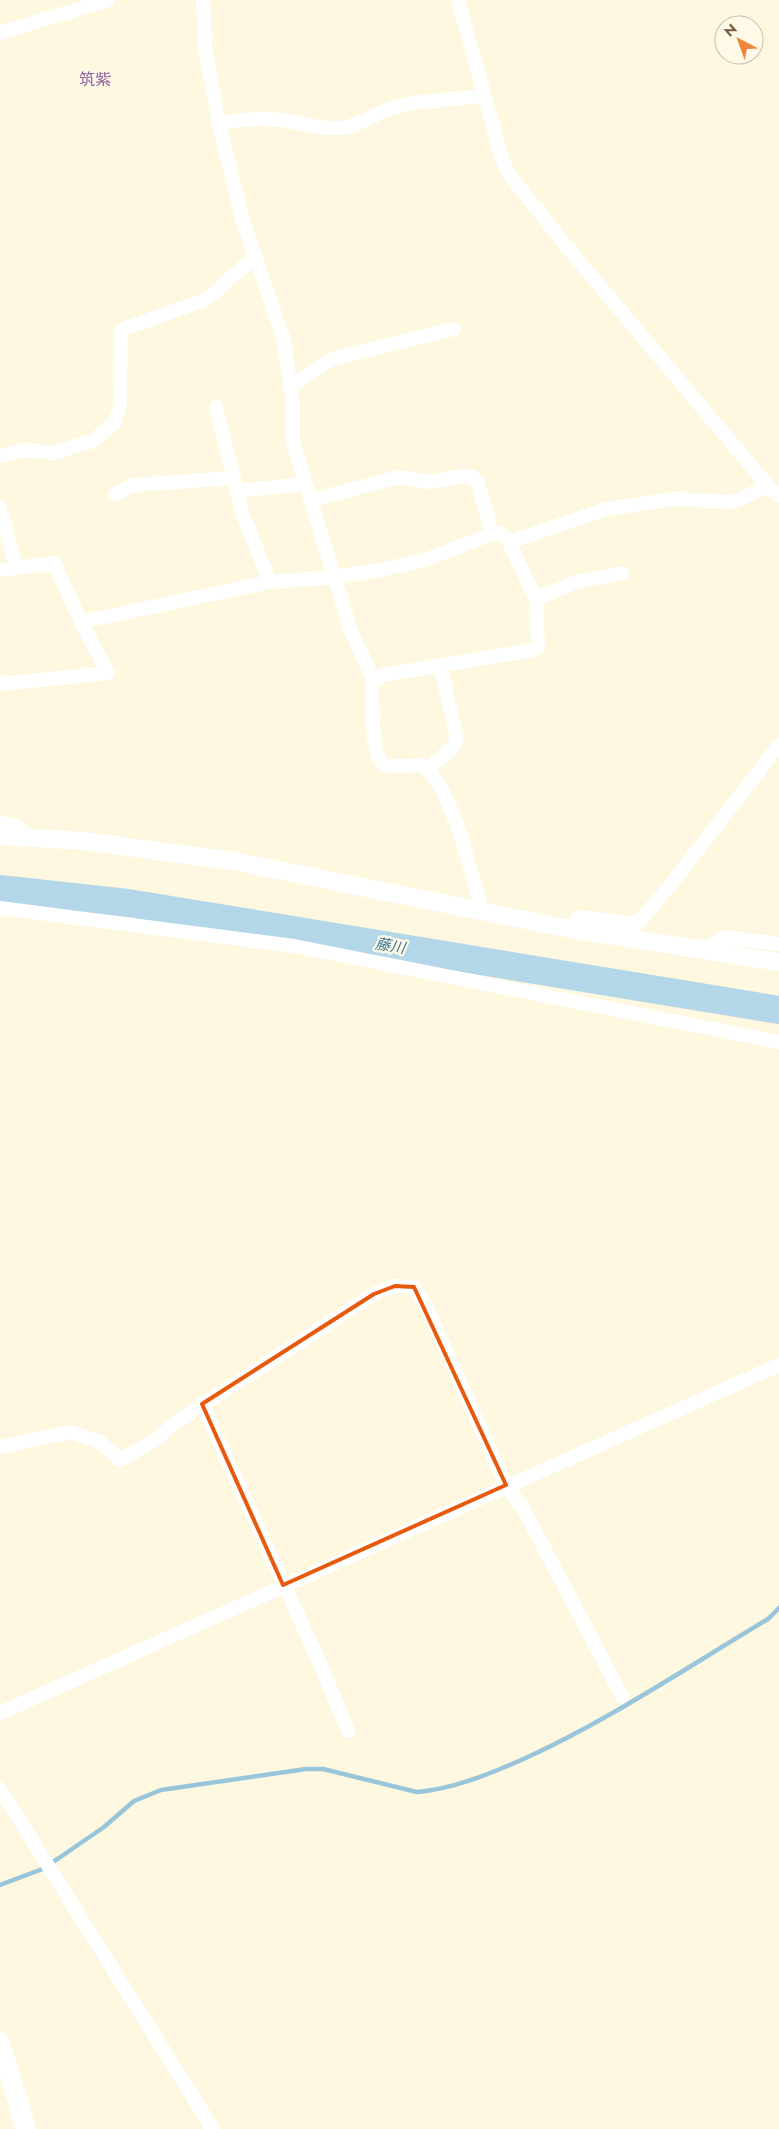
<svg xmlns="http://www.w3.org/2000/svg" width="779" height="2129" font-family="Jost,'Noto Sans JP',sans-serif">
	<rect width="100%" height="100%" fill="#fef8e0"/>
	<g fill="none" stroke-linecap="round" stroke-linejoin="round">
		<path stroke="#99c5db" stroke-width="4.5" d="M0,1885l40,-15 19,-12 45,-31 30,-26 27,-11 145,-21h17l94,23c35,-3 70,-17 102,-31 87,-39 167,-93 249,-142l11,-11"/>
		<path stroke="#b3d7e8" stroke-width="28" d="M0,889l128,14 651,107"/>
		<path stroke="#fff" stroke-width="14" d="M203,0l2,47 14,77 23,94 41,119 10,66v39l58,189 23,50 -2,9c1,16 -2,68 14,75 8,3 25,0 35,0 29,16 48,101 58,134v11
			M458,0l44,159 7,15 63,79 196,233 11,10
			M0,33l108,-33
			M219,124c19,-4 41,-7 61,-4 20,2 40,10 61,8 17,-2 30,-12 46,-18 28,-11 67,-9 98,-15
			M291,386l41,-27 122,-30
			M216,407l27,108 27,67
			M0,456l26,-6 27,3 40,-12 22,-19 5,-16 1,-76 86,-31 49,-43
			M237,491l68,-7
			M115,494l19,-9 100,-7
			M311,500l88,-23 31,5 33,-6 10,1 5,6 14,51
			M0,507l16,60
			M0,570l54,-7 27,59 189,-40 65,-5 45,-7 45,-10 67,-26h10l7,8 98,-33 67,-10 59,3 35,-16
			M536,599l40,-17 46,-9
			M374,681l9,-6 150,-25 5,-3 -2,-48 -27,-57
			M0,684l108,-11 -27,-51
			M428,769l25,-22 4,-9 -14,-60v-13
			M0,823l17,3 12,13
			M0,908l294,38 485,96
			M571,929l8,-12 58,7 32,-37 110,-142
			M702,950l23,-13 54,7
			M202,1404l116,255 30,72
			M0,1447l70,-15 30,10 20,18 39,-22 14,-14 201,-130 21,-8 19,1 13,21 79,177 17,23 99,188
			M0,1713l779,-348
			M0,1789l213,340"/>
		<path stroke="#fff" stroke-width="18" d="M0,836l83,5 150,20 338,68 208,33"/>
		<path stroke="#fff" stroke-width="20" d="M0,2042l26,87"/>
	</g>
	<path fill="none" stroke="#e8590c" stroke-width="4" stroke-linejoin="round" d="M395,1286l19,1 92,198 -223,100 -81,-181 172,-110z"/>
	<g text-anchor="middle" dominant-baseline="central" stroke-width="4.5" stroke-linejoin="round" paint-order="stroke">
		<g font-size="15" font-style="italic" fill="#407793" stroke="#fffae8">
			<text transform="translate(390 946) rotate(9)">藤川</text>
		</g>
		<g font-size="16" fill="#91609a" stroke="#fffae8">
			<text x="95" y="79">筑紫</text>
		</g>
	</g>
	<g transform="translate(739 40) rotate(319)"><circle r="24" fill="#fffae8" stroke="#c8bca7"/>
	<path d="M0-4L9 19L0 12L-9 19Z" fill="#f1853c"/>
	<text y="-8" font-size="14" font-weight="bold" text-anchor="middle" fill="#766046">N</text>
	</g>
</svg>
